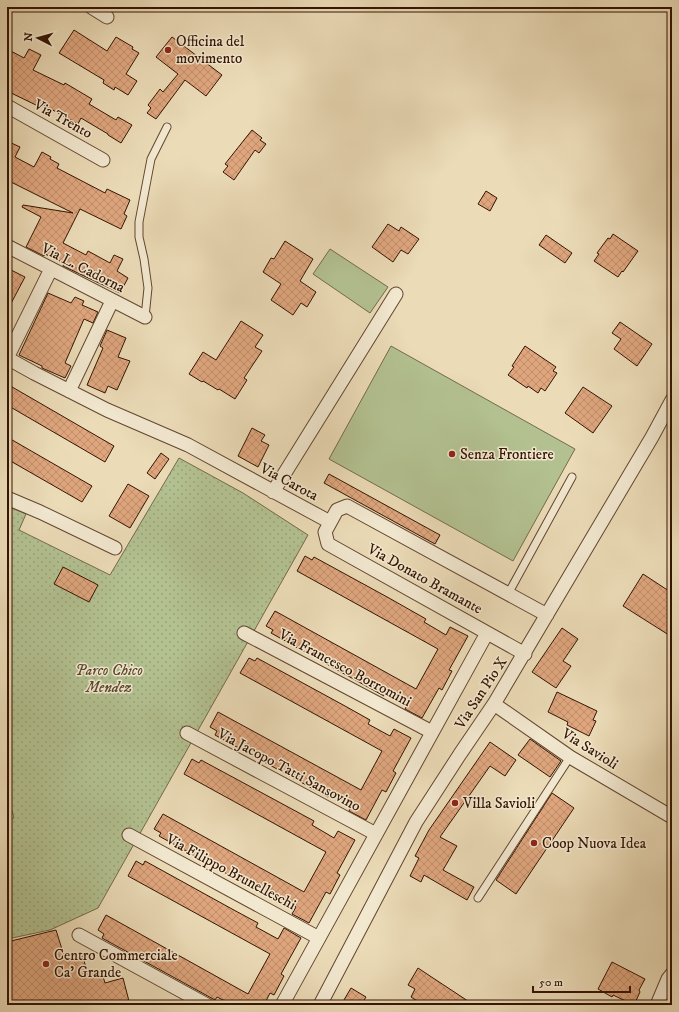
<svg xmlns="http://www.w3.org/2000/svg" width="679" height="1012" font-family="'IM FELL DW Pica',serif">
	<defs>
		<pattern id="park-dots" width="8" height="8" patternUnits="userSpaceOnUse"><rect width="8" height="8" fill="#b3c191"/><path d="M2 2h.1M6 6h.1" fill="none" stroke="#9ba57b" stroke-width="1.8" stroke-linecap="round"/></pattern>
		<pattern id="building-cross-hatch" width="8" height="8" patternUnits="userSpaceOnUse"><rect width="8" height="8" fill="#dfa67e"/><path d="M0 0l8 8M0 8l8-8" fill="none" stroke="#c08e6b"/></pattern>
	</defs>
	<rect width="100%" height="100%" fill="#ebdbb7"/>
	<filter id="stains"><feTurbulence type="fractalNoise" baseFrequency=".005" numOctaves="4"/><feColorMatrix values="0 0 0 0 .2 0 0 0 0 .09 0 0 0 0 .02 0 0 0 .5 -.17"/></filter>
	<radialGradient id="worn" r=".72"><stop offset=".6" stop-color="#630" stop-opacity="0"/><stop offset="1" stop-color="#630" stop-opacity=".3"/></radialGradient>
	<path fill="url(#park-dots)" stroke="#746a4a" d="M179,458l64,35 65,42 -210,373 -48,22 -43,9v-119l7,-2 -7,-24v-288l19,8 -7,16 91,45z"/>
	<path fill="#b3c191" stroke="#746a4a" d="M330,249l58,38 -18,26 -57,-39z
		M391,346l184,103 -62,112 -184,-102z"/>
	<path fill="url(#building-cross-hatch)" stroke="#341402" d="M74,30l33,21 9,-14 17,10 -1,2 7,4 -13,21 11,7 -9,14 -13,-8 -1,3 -11,-7 1,-3 -45,-27z
		M172,37l50,38 -16,21 -21,-16 -29,39 -9,-6 4,-5 -3,-3 12,-16 3,3 15,-18 -22,-17z
		M7,49l17,9 5,-9 12,6 -8,15 31,15 1,-2 27,16 -3,5 27,16 2,-3 14,8 -11,18 -13,-8v-1l-27,-16 -3,6 -38,-21 -2,3 -31,-15z
		M252,130l10,8 -2,2 6,4 -7,9 -4,-3 -21,30 -11,-8 5,-6 -3,-2z
		M7,141l13,6 -5,10 19,10 8,-15 9,5 -1,2 9,5 -2,4 48,25 2,-4 23,11 -6,14 3,2 -6,13 -41,-20 -17,34 23,12 2,-4 22,12 4,-8 9,4 -6,12 11,7 -8,15 -57,-27 1,-3 -19,-9 -1,2 -18,-9 15,-30 -19,-10 1,-2 50,8 -66,-33z
		M486,191l11,7 -7,13 -12,-7z
		M388,224l11,7 2,-4 18,12 -11,15 -7,-4 -8,12 -21,-15z
		M613,234l25,17 -15,21 -1,-1 -4,6 -24,-16 5,-7 -2,-1 11,-15 2,1z
		M546,235l26,18 -7,10 -26,-18z
		M285,241l28,18 -13,22 16,11 -9,15 -6,-4 -8,12 -22,-15 10,-16 -18,-12 8,-14 3,1z
		M7,268l18,9 -18,34z
		M48,293l23,10 4,-6 9,4 -2,4 16,7 -5,11 -9,-4 -19,44 6,3 -6,12 -23,-10v-2l-23,-11z
		M241,321l22,14 -8,12 7,4 -18,27 3,2 -12,19 -16,-10 -1,1 -15,-9 -1,1 -13,-8 14,-22 13,8z
		M620,322l32,22 -15,22 -23,-17 7,-10 -9,-6z
		M107,330l19,8 -8,19 12,4 -13,29 -9,-4 -3,7 -18,-8 16,-37 -3,-2z
		M525,346l31,21 -3,4 4,2 -12,18 -4,-3 -3,5 -10,-7 -1,2 -19,-13 6,-8 -2,-1z
		M7,384l107,62 -9,16 -98,-57z
		M583,387l29,19 -19,27 -28,-20z
		M252,428l13,7 -4,6 8,4 -11,22 -20,-11z
		M7,437l85,49 -10,16 -75,-43z
		M161,453l8,6 -14,20 -8,-6z
		M329,474l111,61 -5,9 -111,-61z
		M128,484l21,12 -19,32 -21,-12z
		M305,556l7,4 2,-3 75,41 37,21 -2,3 22,13 4,-8 18,9 -19,34 3,1 -10,19 -3,-2 -17,30 -17,-9 3,-5 -22,-12 -2,4 -113,-63 2,-3 -7,-4 9,-15 141,78 22,-40 -141,-78z
		M63,567l35,18 -9,17 -35,-18z
		M643,574l29,19v44l-49,-31z
		M562,628l16,11 -15,22 8,5 -15,22 -24,-16z
		M249,658l6,3 2,-3 88,48 25,14 -2,4 22,12 4,-7 17,9 -18,33 3,2 -10,19 -4,-2 -16,30 -17,-9 3,-6 -22,-12 -2,4 -113,-62 2,-4 -7,-4 8,-15 143,78 21,-39 -142,-78z
		M557,692l40,19 -4,9 3,1 -7,15 -22,-11 1,-3 -20,-10z
		M530,739l31,22 -11,16 -32,-22z
		M490,742l26,18 -11,16 -15,-10 -50,71 17,9 -14,24 31,17 -7,13 -43,-25 -3,7 -11,-6 9,-18 -4,-2 14,-26z
		M192,759l7,4 2,-3 76,41 37,20 -2,4 22,13 4,-7 17,9 -18,33 3,2 -10,19 -4,-2 -17,31 -17,-9 4,-7 -22,-12 -2,4 -113,-63 2,-3 -7,-4 9,-15 141,78 22,-40 -142,-78z
		M552,793l22,15 -58,86 -20,-14z
		M136,861l7,4 2,-4 87,48 26,14 -2,4 22,12 6,-11 17,10 -20,36 3,2 -10,19 -4,-2 -5,10 4,2h-36l-16,-8 -2,3 -113,-62 2,-4 -6,-4 8,-15 142,79 22,-40 -142,-78z
		M56,930l9,29 18,-3 4,17 14,-3 4,13 18,-5 7,27h-123v-63z
		M612,962l33,17 -6,11 1,2 -6,13 -21,-10 -1,2 -14,-8z
		M418,968l12,8 44,29h-51l-12,-8 4,-8 -7,-4z
		M351,988l15,9 -5,8h-20z"/>
	<g fill="none" stroke-linecap="round" stroke-linejoin="round">
		<defs>
			<path id="lane" d="M145,317l3,-29 -4,-29 -5,-22v-15l12,-63 16,-32
				M508,594l64,-117
				M478,898l92,-141"/>
			<path id="street" d="M91,7l16,10
				M7,106l96,54
				M7,246l138,71
				M51,269l-44,89 27,15 73,37 81,35 142,77
				M69,391l43,-90
				M273,492l123,-198
				M7,498l33,14 75,36
				M244,633l188,99
				M525,654l-197,-110 -3,-12 12,-22 10,-4 200,109
				M494,704l76,53 102,60
				M187,733l189,101
				M129,835l190,103
				M79,935l128,70
				M282,1005l205,-372
				M320,1005l96,-183 44,-68 34,-50 158,-267 20,-37
				M657,1005l11,-26 4,-5"/>
		</defs>
		<use href="#lane" stroke="#62462f" stroke-width="9"/>
		<use href="#street" stroke="#62462f" stroke-width="15"/>
		<use href="#lane" stroke="#f2e8d0" stroke-width="7"/>
		<use href="#street" stroke="#f2e8d0" stroke-width="13"/>
	</g>
	<g fill="#8f2418" stroke="#f2e8d0" stroke-width="1.5">
		<circle cx="168" cy="50" r="4"/>
		<circle cx="452" cy="454" r="4"/>
		<circle cx="455" cy="803" r="4"/>
		<circle cx="534" cy="843" r="4"/>
		<circle cx="46" cy="964" r="4"/>
	</g>
	<g text-anchor="middle" dominant-baseline="central" stroke-width="3" stroke-linejoin="round" paint-order="stroke">
		<g font-size="15" fill="#341402" stroke="#f2e8d0" text-anchor="start">
			<text x="176" y="41">Officina del<tspan x="176" dy="17">movimento</tspan></text>
			<text x="460" y="454">Senza Frontiere</text>
			<text x="463" y="803">Villa Savioli</text>
			<text x="542" y="843">Coop Nuova Idea</text>
			<text x="54" y="955">Centro Commerciale<tspan x="54" dy="17">Ca' Grande</tspan></text>
		</g>
		<g font-size="15" fill="#341402" stroke="#f2e8d0">
			<text transform="translate(63 119) rotate(29)">Via Trento</text>
			<text transform="translate(83 268) rotate(27)">Via L. Cadorna</text>
			<text transform="translate(289 482) rotate(28)">Via Carota</text>
			<text transform="translate(425 579) rotate(29)">Via Donato Bramante</text>
			<text transform="translate(345 668) rotate(28)">Via Francesco Borromini</text>
			<text transform="translate(481 693) rotate(-57)">Via San Pio X</text>
			<text transform="translate(590 749) rotate(32)">Via Savioli</text>
			<text transform="translate(289 770) rotate(28)">Via Jacopo Tatti Sansovino</text>
			<text transform="translate(231 872) rotate(28)">Via Filippo Brunelleschi</text>
		</g>
		<g font-size="15" font-style="italic" fill="#5a482d" stroke="#f2e8d0">
			<text x="109" y="670">Parco Chico<tspan x="109" dy="17">Mendez</tspan></text>
		</g>
	</g>
	<rect width="679" height="1012" fill="none" stroke="#ebdbb7" stroke-width="24"/>
	<rect x="8" y="8" width="663" height="996" fill="none" stroke="#341402" stroke-width="2"/>
	<rect x="12" y="12" width="655" height="988" fill="none" stroke="#341402"/>
	<g transform="translate(38 38) rotate(276)" stroke="#f2e8d0" stroke-width="3" paint-order="stroke">
	<path d="M0-3L7 15L0 10L-7 15Z" fill="#341402"/>
	<text y="-6" font-size="11" font-weight="bold" text-anchor="middle" fill="#341402">N</text>
	</g>
	<path d="M533 986v6h97v-6" fill="none" stroke="#341402" stroke-width="2"/>
	<text x="539" y="986" font-size="12" fill="#341402" stroke="#f2e8d0" stroke-width="3" paint-order="stroke">50 m</text>
	<rect width="100%" height="100%" filter="url(#stains)"/>
	<rect width="100%" height="100%" fill="url(#worn)"/>
</svg>
